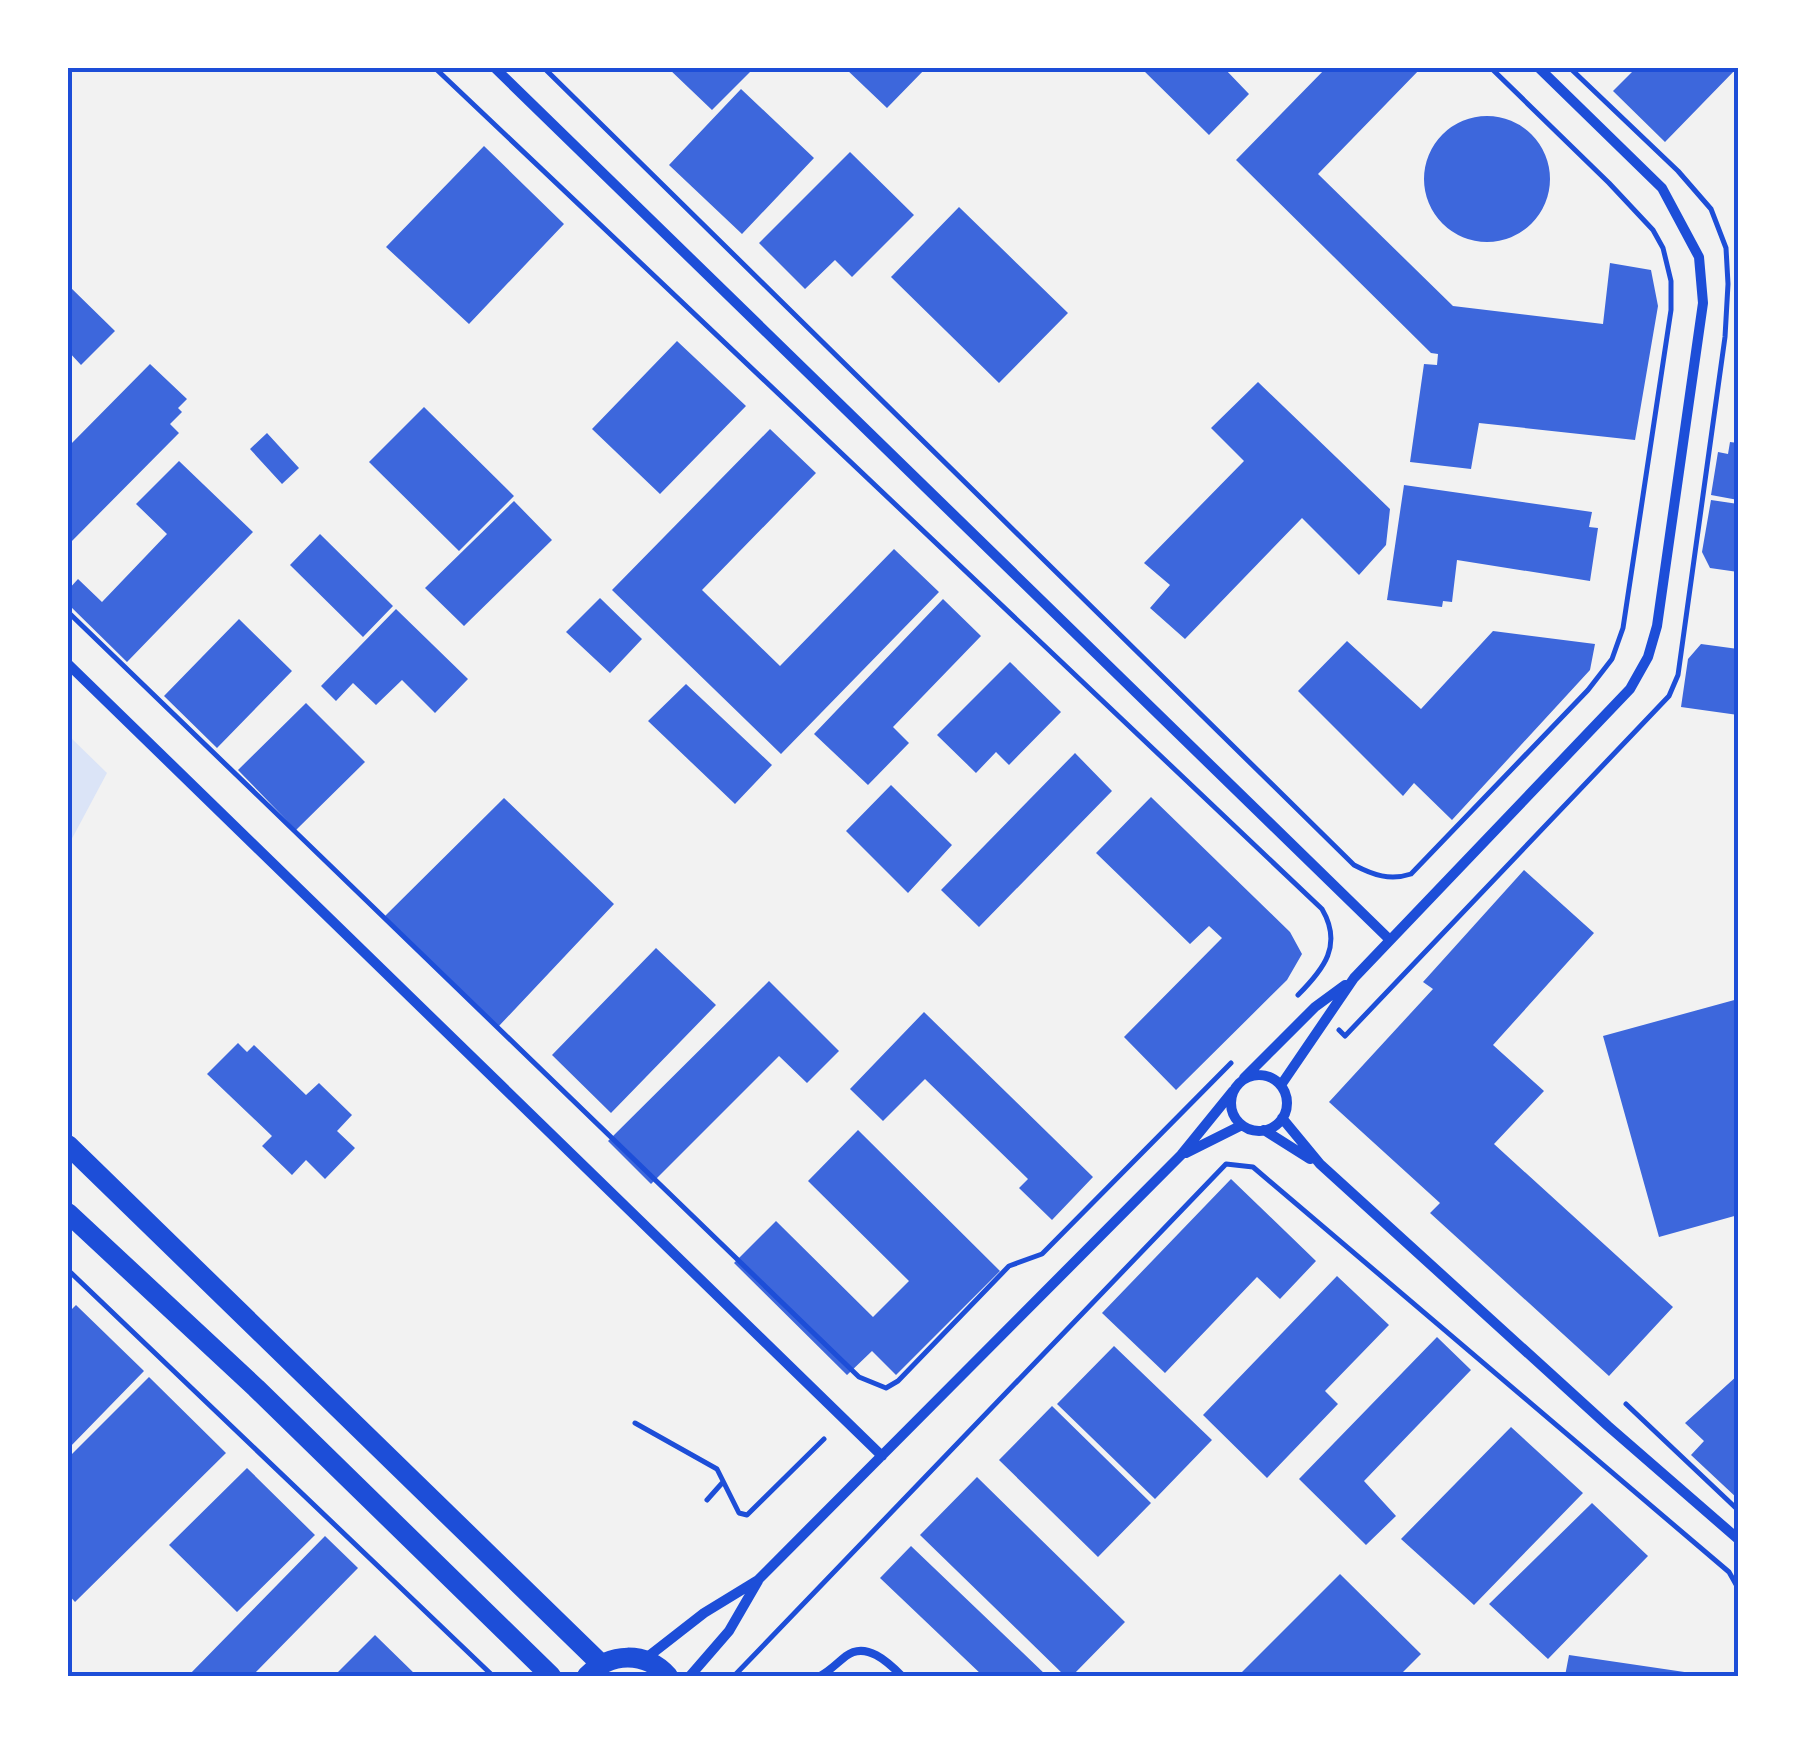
<svg xmlns="http://www.w3.org/2000/svg" width="1806" height="1744" font-family="Mulish,sans-serif">
	<rect width="100%" height="100%" fill="#f2f2f2"/>
	<path fill="#dbe4f7" d="M68,735l39,38 -39,73z"/>
	<path fill="#3d67dc" d="M668,68h86l-42,42z
		M845,68h81l-39,40z
		M1141,68h83l25,26 -40,41z
		M1326,68h95l-103,106 135,132 150,18 7,-61 41,7 7,36 -23,134 -156,-17 -8,46 -61,-7 14,-98 13,1 1,-11 -7,-1 -195,-193z
		M1636,68h101l-72,74 -52,-51z
		M741,89l73,69 -72,76 -73,-69z
		M1424 179a63 63 0 1 1 126 0a63 63 0 1 1-126 0Z
		M484,146l80,78 -95,100 -83,-77z
		M850,152l64,63 -62,62 -17,-17 -30,29 -46,-46z
		M959,207l109,106 -69,70 -108,-106z
		M68,285l47,46 -34,34 -13,-14z
		M677,341l69,65 -86,88 -68,-65z
		M150,364l37,35 -9,9 4,4 -12,12 9,9 -111,112v-98z
		M1258,382l132,127 -4,36 -27,30 -57,-57 -117,121 -35,-31 20,-23 -26,-22 100,-102 -33,-33z
		M424,407l90,89 -55,55 -90,-89z
		M770,429l46,44 -114,117 78,76 114,-117 45,43 -158,162 -169,-164z
		M267,433l32,35 -17,16 -32,-35z
		M1730,442l8,1v57l-27,-5 7,-43 10,2z
		M179,461l74,71 -126,130 -59,-58v-14l10,-11 24,23 65,-68 -31,-30z
		M1404,485l188,27 -3,15 9,1 -8,53 -133,-21 -5,42 -9,-1 -1,6 -55,-7z
		M1711,500l27,4v68l-28,-4 -8,-16z
		M514,501l38,39 -88,86 -39,-38z
		M320,534l73,72 -30,31 -73,-72z
		M600,598l42,41 -32,34 -44,-41z
		M943,599l38,37 -88,91 16,16 -41,42 -54,-51z
		M396,609l72,70 -33,34 -33,-33 -26,25 -23,-22 -17,18 -15,-15z
		M239,619l53,52 -75,77 -53,-52z
		M1493,631l102,13 -5,26 -138,150 -38,-37 -11,13 -105,-105 49,-50 74,68z
		M1701,644l37,5v66l-57,-8 7,-48z
		M1010,662l51,50 -52,53 -13,-13 -20,21 -39,-38z
		M686,684l86,81 -37,39 -87,-83z
		M306,703l59,59 -69,68 -58,-60z
		M1075,753l37,38 -133,136 -38,-37z
		M891,785l61,60 -44,48 -62,-62z
		M1151,797l139,135 12,22 -15,26 -111,110 -52,-53 98,-99 -13,-12 -19,18 -94,-91z
		M504,798l110,106 -116,123 -113,-111z
		M1524,870l70,63 -101,112 51,46 -50,53 179,163 -64,69 -179,-163 10,-10 -111,-101 104,-113 -10,-7z
		M656,948l60,57 -105,108 -59,-58z
		M769,981l70,70 -32,32 -28,-27 -128,128 -43,-43z
		M1738,999v216l-79,22 -56,-201z
		M924,1012l169,165 -41,43 -33,-32 9,-9 -103,-100 -42,42 -33,-32z
		M238,1043l9,9 7,-7 52,50 13,-12 33,32 -15,16 18,17 -30,31 -19,-19 -14,15 -30,-29 10,-10 -65,-62z
		M858,1130l142,141 -104,104 -24,-24 -25,24 -113,-112 42,-42 97,96 36,-36 -101,-100z
		M1231,1179l85,82 -36,38 -23,-22 -92,96 -63,-60z
		M1337,1276l52,49 -64,66 13,13 -71,74 -64,-63z
		M76,1305l68,66 -76,78v-136z
		M1437,1337l34,33 -107,111 32,35 -30,29 -67,-66z
		M1114,1346l98,94 -57,59 -98,-95z
		M1738,1375v124l-47,-44 13,-14 -19,-18z
		M149,1377l77,76 -151,149 -7,-8v-136z
		M1052,1406l99,97 -53,54 -99,-97z
		M1511,1427l72,66 -109,112 -73,-66z
		M247,1468l68,67 -78,77 -68,-67z
		M977,1477l148,145 -53,54h-7l-145,-141z
		M1592,1503l56,53 -100,103 -59,-55z
		M325,1536l33,32 -106,108h-64z
		M911,1546l136,130h-64l-103,-98z
		M1340,1574l81,80 -22,22h-161z
		M375,1635l42,41h-83z
		M1569,1655l129,19 -1,2h-132z"/>
	<g fill="none" stroke-linecap="round" stroke-linejoin="round">
		<path stroke="#1d4ed8" stroke-width="5" d="M435,68l887,841c21,36 2,60 -24,86
			M544,68l810,797c19,10 36,16 57,9l177,-184 24,-31 11,-31 48,-318v-29l-8,-33 -10,-18 -44,-47 -118,-115
			M68,612l791,765 27,11 12,-7 111,-115 33,-12 189,-191
			M1339,1030l6,6 324,-340 9,-21 47,-338 3,-53 -2,-36 -15,-39 -33,-38 -108,-103
			M68,1270l425,406
			M1626,1404l112,106
			M635,1423l82,46 22,44 8,2 77,-76
			M707,1500l16,-18
			M734,1676l492,-512 27,3 476,405 9,16"/>
		<path stroke="#1d4ed8" stroke-width="8" d="M820,1676c10,-5 17,-13 26,-20 20,-15 42,6 56,20"/>
		<path stroke="#1d4ed8" stroke-width="10" d="M495,68l895,872
			M68,664l814,792
			M1231 1103a28 28 0 1 1 56 0a28 28 0 1 1-56 0Z
			M1244,1078l71,-71 30,-22
			M1281,1085l73,-107 276,-289 18,-32 9,-31 46,-323 -4,-46 -37,-69 -123,-120
			M1282,1118l38,46 288,262 130,113
			M1264,1130l46,29
			M1186,1153l56,-28
			M645,1659l59,-46 54,-33 423,-425 52,-64
			M690,1676l39,-45 29,-50"/>
		<path stroke="#1d4ed8" stroke-width="20" d="M68,1145l533,519
			M68,1213l188,175 295,288
			M587,1676c23,-24 58,-25 81,0"/>
	</g>
	<rect width="1806" height="1744" fill="none" stroke="#ffffff" stroke-width="140"/>
	<rect x="70" y="70" width="1666" height="1604" fill="none" stroke="#1d4ed8" stroke-width="4"/>
</svg>
